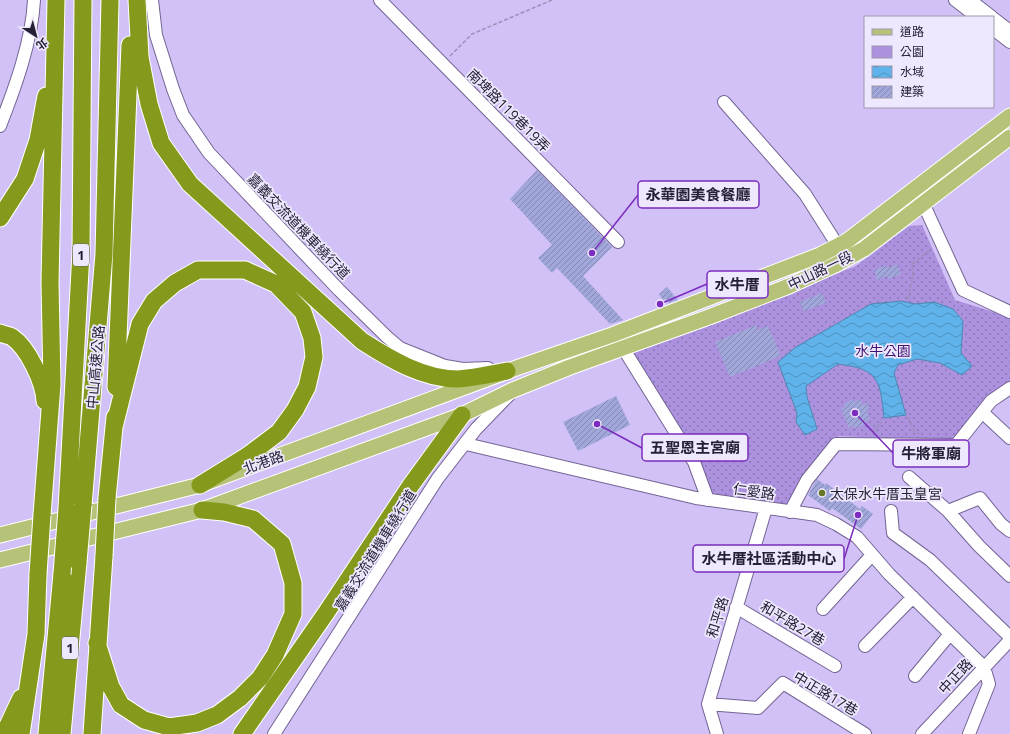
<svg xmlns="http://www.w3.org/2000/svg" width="1010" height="734" font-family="'Open Sans','Noto Sans TC',sans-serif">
	<defs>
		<pattern id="green-dots" width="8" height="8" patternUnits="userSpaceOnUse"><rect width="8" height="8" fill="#ac91de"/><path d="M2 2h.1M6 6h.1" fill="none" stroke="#8c76b5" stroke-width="1.8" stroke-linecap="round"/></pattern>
		<pattern id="water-waves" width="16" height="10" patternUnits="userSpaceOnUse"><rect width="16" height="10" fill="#5fb3ea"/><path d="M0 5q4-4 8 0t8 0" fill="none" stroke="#4e91be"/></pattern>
		<pattern id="building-hatch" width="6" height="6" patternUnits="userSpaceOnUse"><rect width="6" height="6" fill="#a1a7db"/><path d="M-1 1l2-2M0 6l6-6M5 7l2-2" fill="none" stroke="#8388b2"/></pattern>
	</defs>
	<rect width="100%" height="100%" fill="#d2c1f6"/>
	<path fill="url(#green-dots)" d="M922,225l33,75 55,17v70l-61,54 -110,-5 -52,70 -79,-6 -75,-147 223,-87 53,-40z"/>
	<path fill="url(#water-waves)" stroke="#4e87b3" d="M901,301l14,3 19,-2 19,7 10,12 -2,32 11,13 -10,9 -22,-12 -23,-4 -19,6 -4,8 12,42 -22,3c-4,-37 -4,-49 -46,-54l-32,22 1,11 10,32 -12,6 -9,-13 1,-9 -19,-51 18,-15 75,-43z"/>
	<path fill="url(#building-hatch)" d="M537,170l75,77 -29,29 40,44 -13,4 -53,-56 -5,5 -14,-15 14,-13 -42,-46z
		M897,264l4,10 -13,5 -1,-3 -10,4 -3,-10 12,-5 1,3z
		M667,287l11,13 -9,3 -3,-4 -3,1 -4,-6z
		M822,293l4,10 -22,8 -4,-9z
		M756,325l2,5 10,-4 13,30 -51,21 -15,-35z
		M616,396l14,29 -52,26 -15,-29z
		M853,399l1,3 6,-3 3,6 4,-3 3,7 -4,2 4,8 -5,2 1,2 -11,6 -2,-4 -4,3 -8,-19 4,-2 -1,-3z
		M817,479l8,6 1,-2 34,26 2,-3 11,8 -12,15 -29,-21 -2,3 -22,-16z"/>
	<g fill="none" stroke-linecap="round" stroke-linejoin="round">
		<defs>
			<path id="minor" d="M152,0l4,35 17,54 10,26 26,38 130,137 48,47 13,11 45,18 18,3 25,-1
				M380,0l238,242
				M955,0l22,17
				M970,0l22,17
				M993,18l17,13
				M993,29l17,13
				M724,102l81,92 33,52
				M0,126c15,-38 32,-85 34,-126
				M923,203l40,87 47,22
				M612,335l11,13 71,114 14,38
				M982,412l28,26
				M466,444l230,54 121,17 19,9 21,13 32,37 95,93 5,17 -20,50
				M909,477l39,34 31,35 31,30
				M891,511l2,22 37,27 80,77
				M948,511l32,-13 21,26 9,7
				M790,512l17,-32 29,-36 120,1 35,-44 19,-13
				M736,607l99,59
				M823,609l48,-53
				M865,646l48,-49
				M915,676l35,-42
				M708,704l50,4 25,-25 82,51
				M274,734l164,-256 38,-49 34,-35
				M717,734l-9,-30 58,-196
				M922,734l88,-94"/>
			<path id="major" d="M0,535l200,-50 319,-118 93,-32 208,-80 27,-14 163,-125
				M0,560l202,-50 260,-95 51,-25 57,-23 139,-50 80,-31 46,-21 29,-16 146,-112"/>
			<path id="highway" d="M137,0l3,57 9,47 12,39 29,41 172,157c28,18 61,38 96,38 16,-1 33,-5 49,-8
				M0,218l25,-39 13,-39 8,-44
				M0,333c4,2 9,2 12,4 16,11 32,45 33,64
				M116,387l14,-342
				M114,427l26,-103 14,-23 21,-18 23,-13h47l31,14 27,28 9,26 2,19 -7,30 -12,23 -16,22 -32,24 -47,29
				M107,498l8,-81
				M83,505l21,-251 6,-254
				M67,509l14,-257 2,-252
				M42,515l10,-131 -2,-102 6,-282
				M97,643l14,44 10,18 23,15 25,7 28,-4 20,-8 23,-17 20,-20 15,-23 18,-41v-31l-11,-39 -29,-25 -29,-7 -22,-2
				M4,734l17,-36
				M21,734l15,-100 2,-60
				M47,734l15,-160
				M62,734l16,-172
				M92,734l12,-178
				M242,734l84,-121 85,-128 51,-70"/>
		</defs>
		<use href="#minor" stroke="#746494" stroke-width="14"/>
		<use href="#major" stroke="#fff" stroke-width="17"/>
		<use href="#highway" stroke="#fff" stroke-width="19"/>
		<path stroke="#9c8eb8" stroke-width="1.5" stroke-dasharray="4 2" stroke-linecap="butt" d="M450,56l22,-22 80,-34
			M908,299l5,-24 -1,-11 20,-15
			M908,417l6,13 5,4
			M873,433l8,-11"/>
		<use href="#minor" stroke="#fff" stroke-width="12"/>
		<use href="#major" stroke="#b6c277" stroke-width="15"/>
		<use href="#highway" stroke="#859a1d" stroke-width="17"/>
		<defs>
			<path id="highway-bridge" d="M104,556l3,-58
				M78,562l5,-57
				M38,574l4,-59
				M62,574l5,-65"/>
		</defs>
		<use href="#highway-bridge" stroke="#fff" stroke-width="19" stroke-linecap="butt"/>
		<use href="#highway-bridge" stroke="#859a1d" stroke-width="17"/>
	</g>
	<circle fill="#677624" stroke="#eee8fe" stroke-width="1.5" cx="822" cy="493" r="4"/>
	<g text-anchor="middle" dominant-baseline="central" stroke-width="3.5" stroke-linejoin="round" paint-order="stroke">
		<g fill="#eee8fe" stroke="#635c71" stroke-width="1">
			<rect x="73" y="244" width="16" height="22" rx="3"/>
			<rect x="62" y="637" width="16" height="22" rx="3"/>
		</g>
		<g font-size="13" font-weight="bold" fill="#272034">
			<text x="81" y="255">1</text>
			<text x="70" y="648">1</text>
		</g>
		<g font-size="14" fill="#272034" stroke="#eee8fe">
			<text transform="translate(509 110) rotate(45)">南埤路119巷19弄</text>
			<text transform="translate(299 226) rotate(46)">嘉義交流道機車繞行道</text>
			<text transform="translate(820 270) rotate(-26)">中山路一段</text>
			<text transform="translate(95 367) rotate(-85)">中山高速公路</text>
			<text transform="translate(263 462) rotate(-20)">北港路</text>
			<text transform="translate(754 491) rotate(8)">仁愛路</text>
			<text transform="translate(375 550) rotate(-58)">嘉義交流道機車繞行道</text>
			<text transform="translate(717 617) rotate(-73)">和平路</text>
			<text transform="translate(793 623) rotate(31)">和平路27巷</text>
			<text transform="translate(955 676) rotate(-47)">中正路</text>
			<text transform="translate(826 693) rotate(31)">中正路17巷</text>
		</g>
		<g font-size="14" fill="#3f146f" stroke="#eee8fe">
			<text x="883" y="350">水牛公園</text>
		</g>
		<g font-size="14" fill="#272034" stroke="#eee8fe" text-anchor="start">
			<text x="830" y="493">太保水牛厝玉皇宮</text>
		</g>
	</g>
	<path fill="none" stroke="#7b2cbf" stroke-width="1.5" d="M592 253L638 195M660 304L707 284M597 424L642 448M855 413L893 453M858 515L844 559"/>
	<g fill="#7b2cbf" stroke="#eee8fe" stroke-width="1.5">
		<circle cx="592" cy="253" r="4"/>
		<circle cx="660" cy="304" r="4"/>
		<circle cx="597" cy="424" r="4"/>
		<circle cx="855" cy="413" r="4"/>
		<circle cx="858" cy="515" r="4"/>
	</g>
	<g fill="#eee8fe" stroke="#7b2cbf" stroke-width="1.5">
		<rect x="638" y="181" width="121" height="27" rx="4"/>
		<rect x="707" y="271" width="61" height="27" rx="4"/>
		<rect x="642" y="434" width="106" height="27" rx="4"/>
		<rect x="893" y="440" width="76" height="27" rx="4"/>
		<rect x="693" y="545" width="151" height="27" rx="4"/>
	</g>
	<g font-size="15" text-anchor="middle" font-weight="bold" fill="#272034">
		<text x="698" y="200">永華園美食餐廳</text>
		<text x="737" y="290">水牛厝</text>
		<text x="695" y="453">五聖恩主宮廟</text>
		<text x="931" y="459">牛將軍廟</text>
		<text x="769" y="564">水牛厝社區活動中心</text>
	</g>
	<rect x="864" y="16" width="130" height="92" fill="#eee8fe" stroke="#9e98ad"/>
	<rect x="872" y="29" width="20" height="6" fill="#b6c277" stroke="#9e98ad"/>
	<text x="900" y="36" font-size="12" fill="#272034">道路</text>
	<rect x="872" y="46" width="20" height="12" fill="#ac91de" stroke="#9e98ad"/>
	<text x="900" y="56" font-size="12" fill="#272034">公園</text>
	<rect x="872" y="66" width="20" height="12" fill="url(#water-waves)" stroke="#9e98ad"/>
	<text x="900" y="76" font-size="12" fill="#272034">水域</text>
	<rect x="872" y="86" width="20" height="12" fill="url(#building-hatch)" stroke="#9e98ad"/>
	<text x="900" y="96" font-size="12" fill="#272034">建築</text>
	<g transform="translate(36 36) rotate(144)" stroke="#eee8fe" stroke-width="3" paint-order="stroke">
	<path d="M0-3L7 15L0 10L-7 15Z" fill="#272034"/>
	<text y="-6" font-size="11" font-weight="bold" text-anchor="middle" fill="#272034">北</text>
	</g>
</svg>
